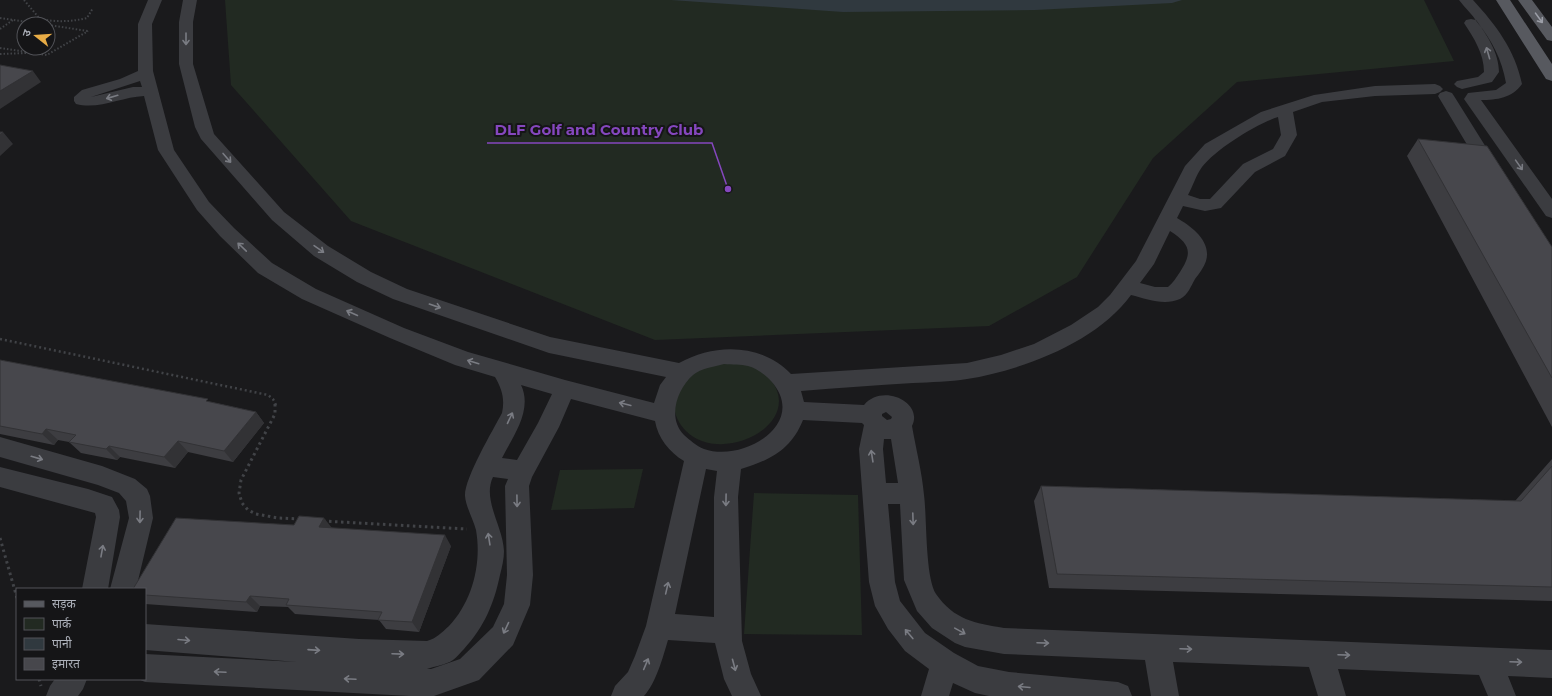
<svg xmlns="http://www.w3.org/2000/svg" width="1552" height="696" font-family="Montserrat,'Noto Sans Devanagari',sans-serif">
	<rect width="100%" height="100%" fill="#1a1a1c"/>
	<path fill="#222a22" d="M225,0h1199l30,61 -217,21 -84,76 -76,119 -88,49 -334,14 -304,-119 -120,-136z
		M722,361c10,1 21,2 31,5 7,2 14,8 18,14 34,45 -50,86 -85,51 -9,-9 -15,-23 -11,-36 2,-5 6,-9 9,-13 3,-3 6,-9 10,-11 8,-5 19,-7 28,-10z
		M643,469l-9,39 -83,2 9,-40z
		M754,493l104,2 4,140 -118,-1z"/>
	<path fill="#30393f" d="M671,0h511l-10,3 -137,7 -192,2z"/>
	<g fill="none" stroke-linecap="round" stroke-linejoin="round">
		<path stroke="#414347" stroke-width="2" stroke-dasharray="1.5 2" stroke-linecap="butt" d="M24,0l16,19c16,3 31,3 47,-1l6,-10
			M0,18l41,6
			M48,25l40,6
			M0,29l13,-9
			M0,48l47,7 41,-24
			M0,54l28,-1"/>
		<path stroke="#414347" stroke-width="2.5" stroke-dasharray="2 3" stroke-linecap="butt" d="M0,339l268,56 5,4 3,6"/>
		<path stroke="#414347" stroke-width="3" stroke-dasharray="2.5 3.5" stroke-linecap="butt" d="M275,404v10l-34,66 -2,13 3,10 6,7 8,4 22,4 22,1
			M323,521l144,8
			M0,538l17,60
			M39,679l2,7"/>
		<path fill="#3b3c40" fill-rule="evenodd" d="M148,0h14l-10,24 1,47 21,79 35,52 25,26 38,35 44,26 88,39 64,24 97,28 89,23 6,-18 6,-8 -117,-24 -156,-54 -36,-17 -43,-26 -42,-36 -71,-81 -6,-12 -16,-63v-42l4,-22h14l-4,22v42l21,70 70,78 44,34 43,26 36,17 143,48 129,26c36,-20 82,-20 112,11l176,-11 34,-8 33,-11 37,-19 27,-18 12,-12 26,-34 49,-95 20,-22 56,-32 53,-17 61,-9 60,-2 5,2 3,3 -3,3 -5,2 -60,2 -53,6 -29,10 4,23 -12,21 -30,16 -34,36 -16,3 -22,-5 -6,12c14,8 35,23 29,43 -2,6 -7,13 -11,18 -4,7 -7,16 -15,20 -16,7 -33,0 -49,-4 -34,47 -108,75 -164,84 -17,3 -36,3 -54,4 -37,2 -75,5 -112,8l3,11 60,3c18,-22 60,-3 48,21 4,23 10,46 12,69 3,23 1,82 12,99 18,26 39,29 68,34l548,22v28l-44,-2 8,20h-28l-9,-21 -141,-6 8,27h-28l-9,-29 -136,-5 6,34h-28l-6,-36 -141,-6 -39,-7 -10,-4 -23,-15 -15,-17 -13,-31 -4,-76h-12l7,78 5,19 25,32 29,20 24,13 31,6 109,10 10,4 4,10h-143l-14,-3 -22,-10 -4,13h-28l8,-27 -24,-18 -17,-22 -13,-23 -6,-24 -10,-133 5,-24 -2,-2 -59,-3c-12,30 -33,40 -62,49l-3,28 4,144 9,33 10,22h-29l-8,-17 -9,-36 -47,-3c-5,17 -12,43 -24,56h-33l4,-10 13,-14 7,-16 11,-30 38,-165c-15,-9 -26,-23 -29,-40l-84,-22 -12,28 -27,50 -3,9 4,89 -3,30 -17,40 -34,35 -45,16h-24l-265,-14 -7,-3h7v-25l152,8 -152,-12v-26l214,15 68,2c10,-3 14,-8 22,-15 23,-24 33,-62 27,-96 -3,-11 -10,-23 -11,-34 -1,-17 28,-66 37,-83 3,-14 0,-24 -7,-36l-40,-12 -65,-27 -88,-39 -44,-26 -38,-37 -23,-26 -39,-60 -14,-54c-23,1 -45,14 -68,8l-2,-3v-4l8,-7 38,-11 18,-8v-47zM140,81l2,6h-9l-42,10zM1278,117l3,18 -8,14 -30,15 -33,35h-10l-12,-4c5,-9 8,-20 14,-28 14,-18 54,-43 76,-50zM1170,231c20,13 23,21 10,41 -4,6 -7,11 -12,15h-13l-15,-4 14,-19zM724,364c8,1 17,0 24,2 8,2 18,9 23,15 38,42 -27,82 -67,68 -8,-3 -14,-9 -20,-14 -17,-17 -7,-46 9,-60 8,-7 21,-8 31,-11zM521,385l31,9 -14,29 -21,37 -15,-2c11,-22 31,-48 19,-73zM886,412l6,5 -1,2 -4,1 -5,-4v-2zM884,439h7l7,44h-12l-3,-34zM706,469l11,2 -3,26v120l-39,-3zM493,477l15,2 -3,7 2,89 -3,29 -11,23 -33,32 -29,10h-4c8,-3 19,-4 26,-9 4,-3 8,-8 11,-11 20,-22 30,-45 36,-74 2,-8 4,-16 4,-24 -1,-25 -22,-51 -11,-74z
			M1459,0h14c23,25 42,50 49,84 -10,14 -25,16 -41,16l71,99v19l-6,-2 -82,-117 4,-6 28,-3 10,-7c-4,-23 -14,-43 -29,-61 -5,-8 -12,-14 -18,-22z
			M1471,19l5,1c11,15 23,33 23,52l-7,10 -30,7 -5,-2 -3,-3 3,-3 21,-4 6,-5c0,-18 -10,-34 -20,-49l2,-3z
			M1446,91l6,2 2,3 45,72 -3,4 -6,1 -6,-1 -3,-4 -43,-72 2,-3z
			M0,437l102,29 33,13 12,10 3,7 3,22 -17,71h-26l19,-71 -3,-17 -7,-8 -21,-8 -98,-28z
			M0,467l88,22 24,8 7,13 1,7 -12,72h-26l14,-72 -1,-4 -95,-26z
			M55,679h32l-4,10 -5,7h-32l4,-10z"/>
		<path fill="#57595f" fill-rule="evenodd" d="M1496,0h14l42,64v17l-6,-2z
			M1518,0h14l20,27v14l-5,-1z"/>
	</g>
	<path fill="#3d3d41" d="M1418,139l134,108v180l-145,-271z
		M0,360l211,42 45,10 8,11 -31,39 -45,-10 -13,16 -55,-11 -3,3 -36,-7 -12,-11 -11,-2 -4,5 -54,-11z
		M1552,459v142l-503,-13 -15,-87 7,-15 474,15z
		M332,528l119,18 -32,86 -33,-3 -7,-9 -84,-6 -7,-7 -28,-1 -3,6 -112,-8v-15z"/>
	<path fill="#323235" d="M33,71l8,11 -41,27v-18z
		M3,132l10,12 -13,12v-21z
		M256,412l8,11 -31,39 -9,-11z
		M46,429l12,11 -4,5 -12,-11z
		M178,441l10,11 -13,16 -11,-11z
		M109,446l11,11 -3,3 -11,-11z
		M324,518l8,10 -13,-1z
		M445,535l6,11 -32,86 -7,-10z
		M250,596l10,10 -3,6 -11,-10z"/>
	<path fill="#47474c" stroke="#323235" d="M0,65l33,6 -33,20z
		M0,132h3l-3,3z
		M1418,139l69,7 65,101v131z
		M0,360l208,39 -2,2 50,11 -32,39 -46,-10 -14,16 -55,-11 -3,3 -37,-7 7,-7 -30,-6 -4,5 -42,-8z
		M1552,466v121l-495,-13 -16,-88 480,15z
		M299,516l25,2 -5,9 126,8 -33,87 -34,-2 4,-8 -96,-7 3,-6 -39,-3 -4,6 -101,-7v-6h-12l43,-71 118,7z"/>
	<defs><path id="oneway-shaft" d="M-6 0H5M1.5-3L5.5 0L1.5 3" fill="none" stroke-width="1.6" stroke-linecap="round" stroke-linejoin="round"/></defs>
	<use stroke="#9c9fa8" href="#oneway-shaft" transform="translate(1539 18) rotate(54)"/>
	<g stroke="#7a7c83">
		<use href="#oneway-shaft" transform="translate(186 39) rotate(90)"/>
		<use href="#oneway-shaft" transform="translate(1488 53) rotate(-106)"/>
		<use href="#oneway-shaft" transform="translate(112 97) rotate(164)"/>
		<use href="#oneway-shaft" transform="translate(227 158) rotate(49)"/>
		<use href="#oneway-shaft" transform="translate(1519 165) rotate(55)"/>
		<use href="#oneway-shaft" transform="translate(242 247) rotate(-136)"/>
		<use href="#oneway-shaft" transform="translate(319 249) rotate(35)"/>
		<use href="#oneway-shaft" transform="translate(435 306) rotate(19)"/>
		<use href="#oneway-shaft" transform="translate(352 313) rotate(-156)"/>
		<use href="#oneway-shaft" transform="translate(473 362) rotate(-163)"/>
		<use href="#oneway-shaft" transform="translate(625 404) rotate(-166)"/>
		<use href="#oneway-shaft" transform="translate(510 418) rotate(-65)"/>
		<use href="#oneway-shaft" transform="translate(872 456) rotate(-99)"/>
		<use href="#oneway-shaft" transform="translate(37 458) rotate(16)"/>
		<use href="#oneway-shaft" transform="translate(726 500) rotate(91)"/>
		<use href="#oneway-shaft" transform="translate(517 501) rotate(89)"/>
		<use href="#oneway-shaft" transform="translate(140 517) rotate(91)"/>
		<use href="#oneway-shaft" transform="translate(913 519) rotate(88)"/>
		<use href="#oneway-shaft" transform="translate(489 539) rotate(-99)"/>
		<use href="#oneway-shaft" transform="translate(102 551) rotate(-80)"/>
		<use href="#oneway-shaft" transform="translate(667 588) rotate(-77)"/>
		<use href="#oneway-shaft" transform="translate(506 628) rotate(115)"/>
		<use href="#oneway-shaft" transform="translate(960 631) rotate(29)"/>
		<use href="#oneway-shaft" transform="translate(909 634) rotate(-130)"/>
		<use href="#oneway-shaft" transform="translate(184 640) rotate(5)"/>
		<use href="#oneway-shaft" transform="translate(1043 643) rotate(2)"/>
		<use href="#oneway-shaft" transform="translate(1186 649) rotate(2)"/>
		<use href="#oneway-shaft" transform="translate(314 650) rotate(4)"/>
		<use href="#oneway-shaft" transform="translate(398 654) rotate(2)"/>
		<use href="#oneway-shaft" transform="translate(1344 655) rotate(2)"/>
		<use href="#oneway-shaft" transform="translate(1516 662) rotate(2)"/>
		<use href="#oneway-shaft" transform="translate(646 664) rotate(-67)"/>
		<use href="#oneway-shaft" transform="translate(734 665) rotate(75)"/>
		<use href="#oneway-shaft" transform="translate(220 672) rotate(-177)"/>
		<use href="#oneway-shaft" transform="translate(350 679) rotate(-177)"/>
		<use href="#oneway-shaft" transform="translate(1024 687) rotate(-175)"/>
	</g>
	<path fill="none" stroke="#8547be" stroke-width="1.5" d="M728 189L712 143H487"/>
	<circle fill="#8547be" stroke="#151517" stroke-width="1.5" cx="728" cy="189" r="4"/>
	<g font-size="15" text-anchor="middle" font-weight="bold" fill="#8547be" stroke="#151517" stroke-width="4" stroke-linejoin="round" paint-order="stroke">
		<text x="599" y="135">DLF Golf and Country Club</text>
	</g>
	<rect x="16" y="588" width="130" height="92" fill="#151517" stroke="#525358"/>
	<rect x="24" y="601" width="20" height="6" fill="#57595f" stroke="#525358"/>
	<text x="52" y="608" font-size="12" fill="#adb1ba">सड़क</text>
	<rect x="24" y="618" width="20" height="12" fill="#222a22" stroke="#525358"/>
	<text x="52" y="628" font-size="12" fill="#adb1ba">पार्क</text>
	<rect x="24" y="638" width="20" height="12" fill="#30393f" stroke="#525358"/>
	<text x="52" y="648" font-size="12" fill="#adb1ba">पानी</text>
	<rect x="24" y="658" width="20" height="12" fill="#47474c" stroke="#525358"/>
	<text x="52" y="668" font-size="12" fill="#adb1ba">इमारत</text>
	<g transform="translate(36 36) rotate(287)"><circle r="19" fill="#151517" stroke="#525358"/>
	<path d="M0-3L7 15L0 10L-7 15Z" fill="#e8ac46"/>
	<text y="-6" font-size="11" font-weight="bold" text-anchor="middle" fill="#adb1ba">उ</text>
	</g>
</svg>
